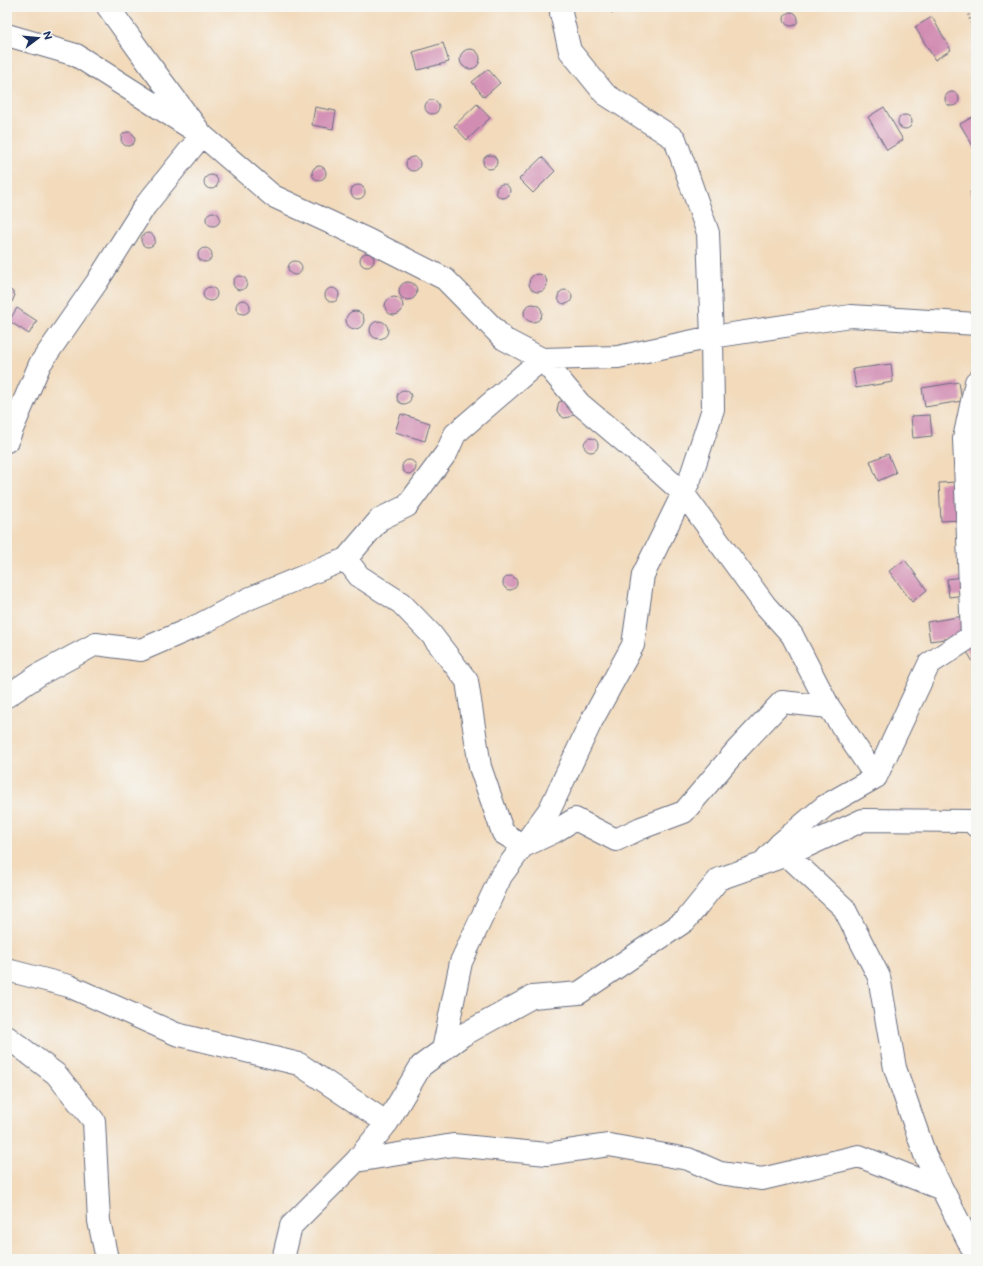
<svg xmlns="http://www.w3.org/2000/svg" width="983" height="1266" font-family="'Balsamiq Sans',sans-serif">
	<rect width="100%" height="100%" fill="#f6f6f2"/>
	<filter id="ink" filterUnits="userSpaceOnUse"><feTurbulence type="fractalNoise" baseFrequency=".025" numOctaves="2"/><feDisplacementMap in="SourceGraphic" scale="8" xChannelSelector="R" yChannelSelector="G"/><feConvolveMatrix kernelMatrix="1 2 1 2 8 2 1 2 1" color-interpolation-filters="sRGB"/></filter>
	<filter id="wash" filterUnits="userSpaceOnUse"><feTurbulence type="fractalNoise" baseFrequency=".012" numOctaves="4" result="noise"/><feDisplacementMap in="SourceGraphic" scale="16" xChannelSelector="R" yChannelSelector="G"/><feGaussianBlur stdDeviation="0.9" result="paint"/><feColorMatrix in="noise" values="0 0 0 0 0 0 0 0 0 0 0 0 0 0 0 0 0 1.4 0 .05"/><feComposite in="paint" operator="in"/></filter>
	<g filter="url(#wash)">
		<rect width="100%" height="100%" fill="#f2dabb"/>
		<g id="blocks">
			<path fill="#d28db3" d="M608,7h15l-11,6z
				M784 19a7 7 0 1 1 14 0a7 7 0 1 1-14 0Z
				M932,17l19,33 -16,10 -20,-33z
				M443,43l6,19 -31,8 -5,-18z
				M460 59a10 10 0 1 1 20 0a10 10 0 1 1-20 0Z
				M488,69l12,14 -16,14 -12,-15z
				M945 99a7 7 0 1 1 14 0a7 7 0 1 1-14 0Z
				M425 107a7 7 0 1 1 14 0a7 7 0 1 1-14 0Z
				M477,104l13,14 -23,22 -13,-14z
				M315,107l21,4 -3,18 -21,-4z
				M884,107l19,33 -16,10 -19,-33z
				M898 122a7 7 0 1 1 14 0a7 7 0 1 1-14 0Z
				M976,115v36l-16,-27z
				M121 139a7 7 0 1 1 14 0a7 7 0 1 1-14 0Z
				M483 162a7 7 0 1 1 14 0a7 7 0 1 1-14 0Z
				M406 164a7 7 0 1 1 14 0a7 7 0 1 1-14 0Z
				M542,157l13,14 -22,22 -14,-14z
				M312 173a7 7 0 1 1 14 0a7 7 0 1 1-14 0Z
				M204 182a7 7 0 1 1 14 0a7 7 0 1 1-14 0Z
				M496 191a7 7 0 1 1 14 0a7 7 0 1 1-14 0Z
				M351 192a7 7 0 1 1 14 0a7 7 0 1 1-14 0Z
				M976,190v14l-6,-12z
				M206 219a7 7 0 1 1 14 0a7 7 0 1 1-14 0Z
				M141 240a7 7 0 1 1 14 0a7 7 0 1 1-14 0Z
				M198 255a7 7 0 1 1 14 0a7 7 0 1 1-14 0Z
				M360 260a7 7 0 1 1 14 0a7 7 0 1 1-14 0Z
				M288 268a7 7 0 1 1 14 0a7 7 0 1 1-14 0Z
				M529 283a9 9 0 1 1 18 0a9 9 0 1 1-18 0Z
				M233 283a7 7 0 1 1 14 0a7 7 0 1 1-14 0Z
				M399 291a9 9 0 1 1 18 0a9 9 0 1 1-18 0Z
				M203 294a7 7 0 1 1 14 0a7 7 0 1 1-14 0Z
				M325 295a7 7 0 1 1 14 0a7 7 0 1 1-14 0Z
				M7,289l5,2 3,4 -3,7 -4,2z
				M558 297a7 7 0 1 1 14 0a7 7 0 1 1-14 0Z
				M385 306a9 9 0 1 1 18 0a9 9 0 1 1-18 0Z
				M236 307a7 7 0 1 1 14 0a7 7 0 1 1-14 0Z
				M524 313a9 9 0 1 1 18 0a9 9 0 1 1-18 0Z
				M17,308l20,13 -8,13 -20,-13z
				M346 320a9 9 0 1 1 18 0a9 9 0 1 1-18 0Z
				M370 330a9 9 0 1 1 18 0a9 9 0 1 1-18 0Z
				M891,364l2,18 -37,6 -3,-19z
				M959,382l3,19 -37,6 -3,-19z
				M397 397a7 7 0 1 1 14 0a7 7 0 1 1-14 0Z
				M564,400l11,13 -5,4 -6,1 -5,-4 -2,-3 1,-6 1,-3z
				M401,414l29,9 -5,18 -30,-9z
				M930,415l2,21 -19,2 -2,-22z
				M584 445a7 7 0 1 1 14 0a7 7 0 1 1-14 0Z
				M888,454l8,19 -18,8 -8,-20z
				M402 467a7 7 0 1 1 14 0a7 7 0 1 1-14 0Z
				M958,482l2,38 -19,1 -2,-38z
				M905,560l22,30 -15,12 -23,-31z
				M503 583a7 7 0 1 1 14 0a7 7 0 1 1-14 0Z
				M969,576l3,18 -23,3 -2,-18z
				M964,616l3,20 -37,5 -3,-19z
				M976,637v30l-13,-22z"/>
		</g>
	</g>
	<g filter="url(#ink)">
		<use href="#blocks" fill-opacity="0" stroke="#666b7f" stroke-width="1"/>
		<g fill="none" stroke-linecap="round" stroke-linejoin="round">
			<defs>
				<path id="minor" d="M7,35l69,20 126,80 -53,-71 -41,-57
					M7,441l33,-77 57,-82 48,-76 57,-71 71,61 95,44 77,39 59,60 38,20 76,-2 94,-20 139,-21 125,8
					M7,696l33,-22 56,-30 45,6 58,-25 49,-26 98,-40
					M829,707l-37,-72 -27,-30 -82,-112 -39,-35 -64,-54 -38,-45 -87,75 -8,18 -40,54 -27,13 -34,40 13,17 42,27 30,31 36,47 13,86 23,66 21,13 30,-14 21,-13 41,21 25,-12 43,-16 51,-60 47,-50 47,5 47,70 53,-113 43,-28 -8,-197 12,-57
					M787,855l57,53 35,69 16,91 30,87 51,101
					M766,859l14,-15 45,-38 51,-29
					M7,970l62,16 107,48 123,30 88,59
					M7,1037l49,37 38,47 5,100 8,38
					M443,1050l18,-88 40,-86 49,-67 41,-87 42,-77 10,-70 47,-96 23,-70 -1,-72 -4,-104 -33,-94 -70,-45 -35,-43 -9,-38 1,-6
					M356,1161l97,-16 94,9 62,-9 79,14 32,14 42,6 97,-23 83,33
					M283,1259l8,-33 65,-65 31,-38 34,-57 42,-31 69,-38 47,-4 106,-72 34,-42 68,-24 76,-35 108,1 5,5"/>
			</defs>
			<use href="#minor" stroke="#666b7f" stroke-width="24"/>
			<path stroke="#666b7f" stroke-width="2.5" stroke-dasharray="1 3" stroke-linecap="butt" d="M966,7l10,32"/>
			<use href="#minor" stroke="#fff" stroke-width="22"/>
		</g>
	</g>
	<rect width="983" height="1266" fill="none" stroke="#f6f6f2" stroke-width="24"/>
	<g transform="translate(38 38) rotate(74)" stroke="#f6f6f2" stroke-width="3" paint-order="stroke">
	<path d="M0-3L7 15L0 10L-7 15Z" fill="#1b2f5e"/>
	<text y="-6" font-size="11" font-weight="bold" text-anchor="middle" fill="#1b2f5e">N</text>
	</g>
</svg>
